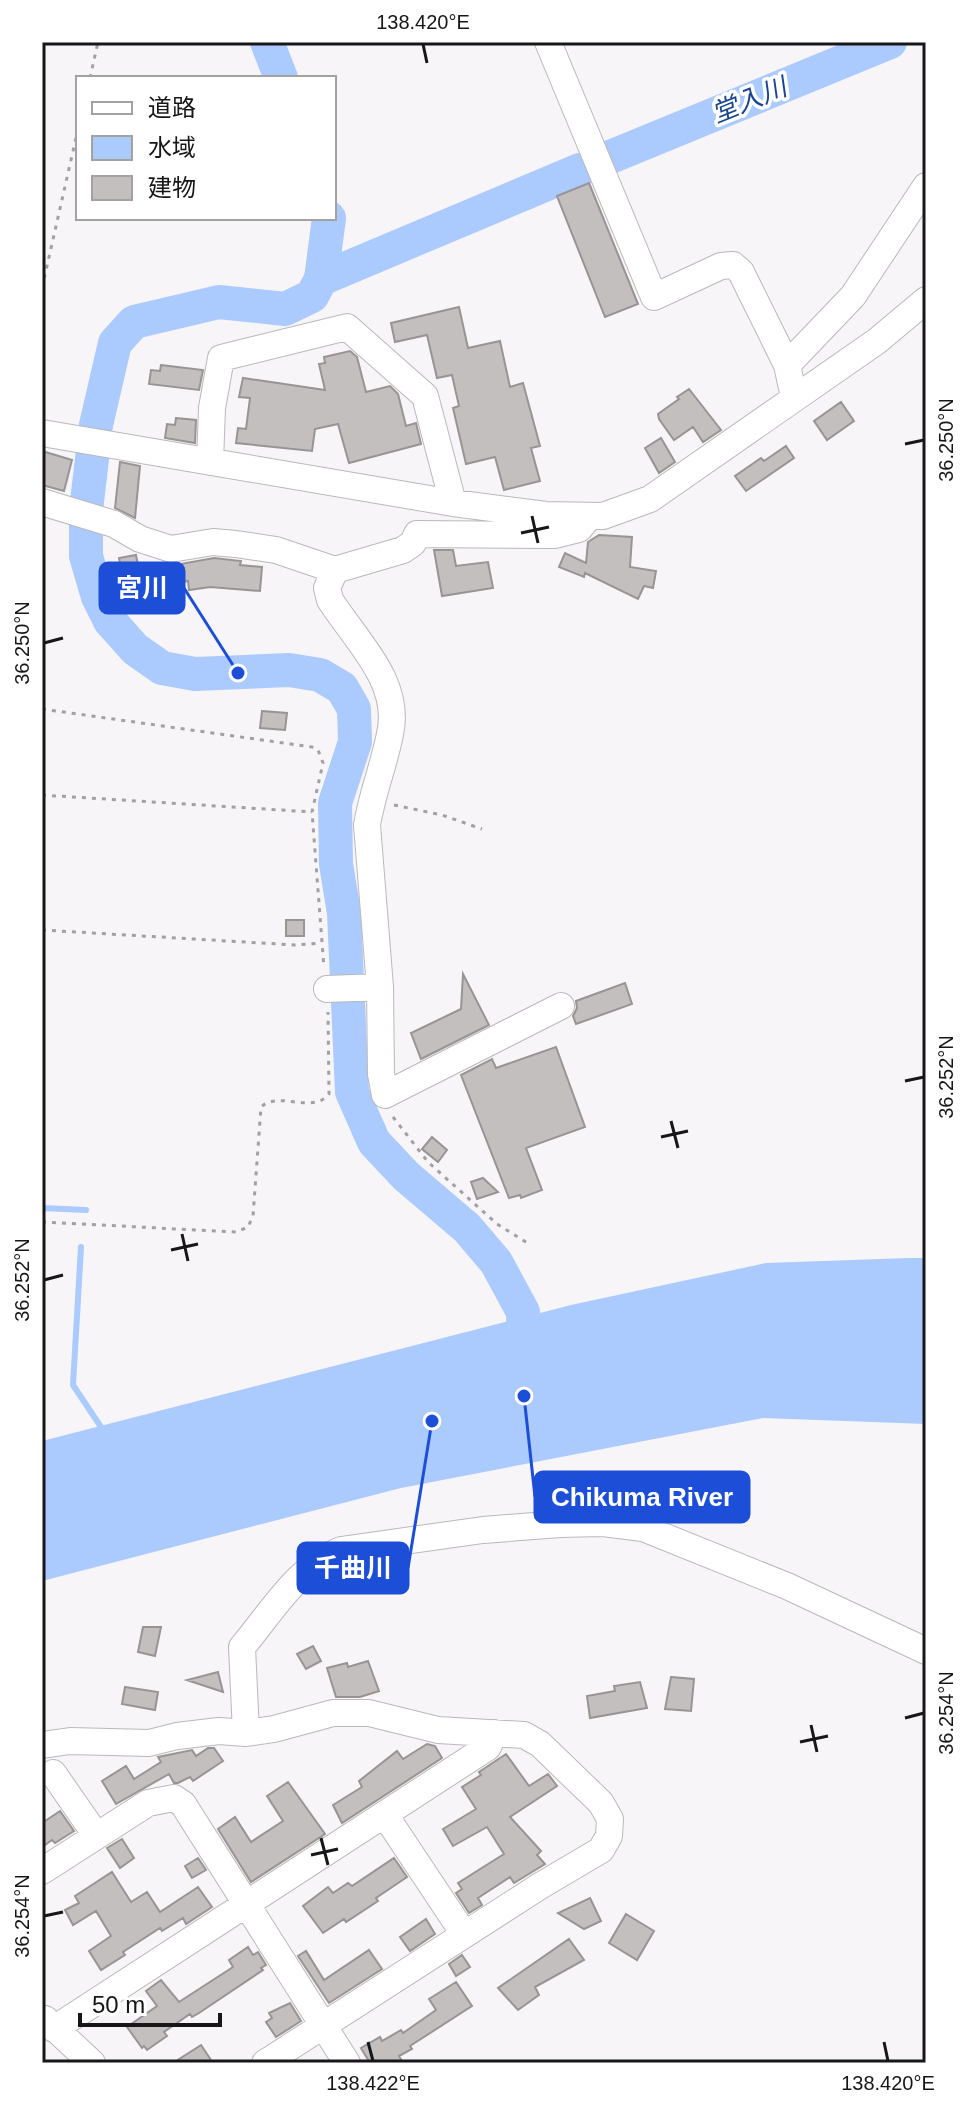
<svg xmlns="http://www.w3.org/2000/svg" width="968" height="2105" font-family="Helvetica,'Noto Sans JP',sans-serif">
	<rect width="100%" height="100%" fill="#f7f5f8"/>
	<path fill="#abcafe" d="M909,1258h17v166l-163,-6 -362,70 -359,93v-140l529,-136 195,-42z"/>
	<g fill="none" stroke-linecap="round" stroke-linejoin="round">
		<path stroke="#abcafe" stroke-width="6" d="M42,1208l44,2
			M81,1247l-8,138 30,45"/>
		<path stroke="#abcafe" stroke-width="34" d="M267,42l14,36
			M608,158l282,-116
			M329,218l-8,61 -9,17 -27,13 -66,-7 -85,20 -19,21 -19,82 -10,85v46l12,41 12,24 25,28 27,19 33,6 94,-4 31,5 22,13 12,21 1,33 -20,61 1,61 8,49 8,179 22,50 32,34 61,52 29,34 27,50 1,51
			M321,279l259,-109"/>
	</g>
	<path fill="#c4bfbf" stroke="#999494" stroke-width="2" d="M589,183l49,121 -33,13 -48,-121z
		M459,307l9,41 32,-7 10,46 13,-4 17,63 -9,2 9,33 -36,9 -9,-33 -29,7 -13,-56 6,-2 -7,-31 -15,3 -10,-43 -32,7 -4,-19z
		M350,351l7,6 9,35 24,-6 8,8 8,32 10,-3 5,21 -72,19 -11,-39 -23,5 -3,22 -76,-8 2,-15 8,1 4,-31 -11,-1 4,-19 82,12 -6,-26 6,-1 -1,-6z
		M161,365l42,5 -4,20 -50,-6 2,-14 9,1z
		M689,389l32,41 -18,12 -10,-15 -19,13 -15,-21 -1,-5 21,-15 -2,-2z
		M841,402l13,19 -27,19 -13,-19z
		M176,418l20,2 -1,23 -30,-5 2,-14 8,1z
		M661,438l14,24 -16,11 -14,-25z
		M786,446l8,12 -48,33 -11,-15 26,-18 3,3z
		M42,451l30,9 -8,31 -22,-6z
		M120,462l20,4 -5,52 -20,-10z
		M599,535l33,2 -2,30 26,4 -3,17 -9,-2 -6,13 -53,-26 -1,4 -25,-10 6,-14 21,10 2,-21z
		M434,550h19l3,16 32,-4 5,26 -51,8z
		M136,555l5,25 -17,4 -5,-26z
		M214,558l27,3 -1,4 22,2 -2,24 -50,-4 -21,3 -1,-9 -6,1 -1,-7h-5l-1,-10z
		M262,711l25,2 -2,17 -25,-2z
		M286,920h18v16h-18z
		M463,974l26,51 -68,34 -10,-26 50,-24z
		M625,983l7,21 -56,20 -3,-8 4,-8 -1,-7z
		M556,1047l29,80 -59,21 16,42 -21,8 -1,-3 -11,3 -48,-123 31,-16 4,9z
		M432,1137l15,13 -9,12 -16,-13z
		M483,1178l15,14 -21,7 -6,-17z
		M143,1627h18l-6,29 -17,-4z
		M313,1646l8,15 -15,8 -9,-15z
		M368,1661l11,30 -19,6h-24l-9,-29 20,-5 1,4z
		M218,1672l5,20 -36,-12z
		M671,1677l23,2 -3,32 -26,-2z
		M640,1682l7,26 -57,10 -3,-22 28,-5 -1,-5z
		M125,1687l33,5 -3,18 -33,-6z
		M427,1744l8,2 7,12 -100,65 -9,-18 29,-18 -3,-6 38,-30 6,8z
		M208,1748h6l9,13 -30,20 -3,-4 -12,6h-4l-5,-9 -53,30 -14,-23 24,-15 8,13 27,-17 -3,-5 34,-7 4,6z
		M506,1754l23,32 19,-12 9,12 -47,31 31,34 -4,4 8,9 -31,19 -4,-6 -32,21 4,7 -13,8 -13,-20 6,-4 -4,-6 46,-29 -17,-27 -34,19 -10,-17 33,-20 -14,-22 19,-12 -2,-3z
		M288,1782l37,52 -74,48 -33,-53 17,-12 16,25 32,-21 -16,-25z
		M60,1811l14,20 -19,12 -3,-3 -10,7v-24z
		M122,1839l12,19 -14,10 -13,-20z
		M198,1858l8,12 -14,8 -7,-12z
		M394,1858l13,19 -31,21 2,3 -32,21 -2,-3 -21,14 -20,-27 25,-19 5,6 15,-10 4,3z
		M112,1872l19,30 16,-10 13,20 38,-25 14,20 -26,17 -3,-6 -21,13 -2,-3 -37,24 2,3 -24,15 -12,-19 22,-15 -15,-25 -23,14 -8,-15 14,-7 -4,-7z
		M590,1898l11,23 -17,8 -26,-16z
		M626,1914l28,17 -17,29 -28,-17z
		M426,1919l9,15 -25,17 -10,-14z
		M569,1939l15,21 -49,27 4,8 -21,15 -20,-22z
		M248,1947l5,8 5,-3 8,13 -5,3 2,2 -64,43 -7,4 -2,-3 -26,18 3,4 -20,14 -3,-4 -2,2 -15,-21 30,-21 -11,-15 15,-11 18,22 54,-35 -4,-7z
		M369,1950l13,19 -53,34 -31,-47 8,-5 18,29z
		M462,1955l8,12 -14,9 -7,-12z
		M456,1982l16,24 -62,40 2,3 -13,7 4,7h-33l-9,-15 19,-11 2,4 19,-11 2,3 33,-23 -7,-11z
		M290,2003l11,18 -25,16 -10,-15 6,-4 -3,-5z
		M201,2045l12,18h-40z"/>
	<g fill="none" stroke-linecap="round" stroke-linejoin="round">
		<defs>
			<path id="minor" d="M548,42l106,255 67,-31 12,-1 8,7 46,93 7,32
				M787,365l66,-69 73,-110
				M42,433l411,70 93,12 57,1 47,-17 227,-158 49,-41
				M210,462l2,-54 9,-50 126,-31 78,69 28,107
				M42,502l72,22 26,15 31,10 42,-7 23,2 40,6 59,20
				M327,989l53,-2
				M561,1006l-176,89 -4,-21 -1,-87 -13,-162c5,-31 17,-60 23,-91 12,-52 -34,-93 -60,-134l-3,-12 8,-18 68,-20 10,-7 4,-9 138,1 24,-6 10,-12
				M246,1733l-4,-86c29,-34 56,-81 99,-97l142,-20 77,-6 43,-1 40,5 144,58 139,65
				M42,1745l28,-4 79,2 28,-7 42,-5 27,2 28,-4 59,-16h36l69,17 86,5 16,9 61,59 9,16 -1,17 -8,14 -61,36 -275,177
				M53,1773l43,62
				M385,1815l79,119
				M42,1871l106,-68 26,-5 9,6 164,259
				M45,2019l47,44
				M54,2029l434,-282 6,-14"/>
		</defs>
		<use href="#minor" stroke="#bab8bb" stroke-width="28"/>
		<path stroke="#a1a0a2" stroke-width="3" stroke-dasharray="4 6" stroke-linecap="butt" d="M90,78l8,-36
			M42,288l36,-159
			M42,709l270,38 6,3 5,13 -11,49 12,156
			M42,795l270,17
			M394,805l48,10 40,14
			M42,930l253,15 26,-2
			M393,1117l35,45 69,62 32,20
			M42,1222l194,10 12,-5 5,-11 8,-109c19,-17 51,8 68,-13l-1,-82"/>
		<use href="#minor" stroke="#fff" stroke-width="26"/>
	</g>
	<path fill="none" stroke="#171618" stroke-width="3" d="M423,44l4,19M905,444l19,-4M532,516l6,27M521,533l28,-6M44,643l19,-5M905,1081l19,-4M671,1121l7,27M661,1137l27,-6M182,1234l6,27M171,1250l27,-6M44,1280l19,-5M905,1718l19,-5M811,1725l6,27M800,1742l28,-6M321,1838l7,27M311,1855l27,-6M44,1916l19,-4M368,2042l5,19M884,2042l4,19"/>
	<g text-anchor="middle" dominant-baseline="central" stroke-width="7" stroke-linejoin="round" paint-order="stroke">
		<g font-size="26" font-style="italic" fill="#19448e" stroke="#fff">
			<text transform="translate(749 100) rotate(-22)">堂入川</text>
		</g>
	</g>
	<path fill="none" stroke="#1d4ed8" stroke-width="3" d="M238 673L184 588M524 1396L535 1497M432 1421L408 1568"/>
	<g fill="#1d4ed8" stroke="#fff" stroke-width="3">
		<circle cx="238" cy="673" r="8"/>
		<circle cx="524" cy="1396" r="8"/>
		<circle cx="432" cy="1421" r="8"/>
	</g>
	<g fill="#1d4ed8" stroke="#1d4ed8" stroke-width="3">
		<rect x="100" y="563" width="84" height="50" rx="8"/>
		<rect x="535" y="1472" width="214" height="50" rx="8"/>
		<rect x="298" y="1543" width="110" height="50" rx="8"/>
	</g>
	<g font-size="26" text-anchor="middle" font-weight="bold" fill="#fff">
		<text x="142" y="597">宮川</text>
		<text x="642" y="1506">Chikuma River</text>
		<text x="353" y="1577">千曲川</text>
	</g>
	<rect width="968" height="2105" fill="none" stroke="#ffffff" stroke-width="88"/>
	<rect x="76" y="76" width="260" height="144" fill="#ffffff" stroke="#a2a2a3" stroke-width="2"/>
	<rect x="92" y="102" width="40" height="12" fill="#ffffff" stroke="#a2a2a3" stroke-width="2"/>
	<text x="148" y="116" font-size="24" fill="#171618">道路</text>
	<rect x="92" y="136" width="40" height="24" fill="#abcafe" stroke="#a2a2a3" stroke-width="2"/>
	<text x="148" y="156" font-size="24" fill="#171618">水域</text>
	<rect x="92" y="176" width="40" height="24" fill="#c4bfbf" stroke="#a2a2a3" stroke-width="2"/>
	<text x="148" y="196" font-size="24" fill="#171618">建物</text>
	<path d="M80 2013v12h140v-12" fill="none" stroke="#171618" stroke-width="4"/>
	<text x="92" y="2013" font-size="24" fill="#171618" stroke="#ffffff" stroke-width="6" paint-order="stroke">50 m</text>
	<rect x="44" y="44" width="880" height="2017" fill="none" stroke="#171618" stroke-width="3"/>
	<g font-size="20" text-anchor="middle" fill="#171618">
		<text x="423" y="29">138.420°E</text>
		<text transform="translate(946 440) rotate(-90)" y="7">36.250°N</text>
		<text transform="translate(22 643) rotate(-90)" y="7">36.250°N</text>
		<text transform="translate(946 1077) rotate(-90)" y="7">36.252°N</text>
		<text transform="translate(22 1280) rotate(-90)" y="7">36.252°N</text>
		<text transform="translate(946 1713) rotate(-90)" y="7">36.254°N</text>
		<text transform="translate(22 1916) rotate(-90)" y="7">36.254°N</text>
		<text x="373" y="2090">138.422°E</text>
		<text x="888" y="2090">138.420°E</text>
	</g>
</svg>
